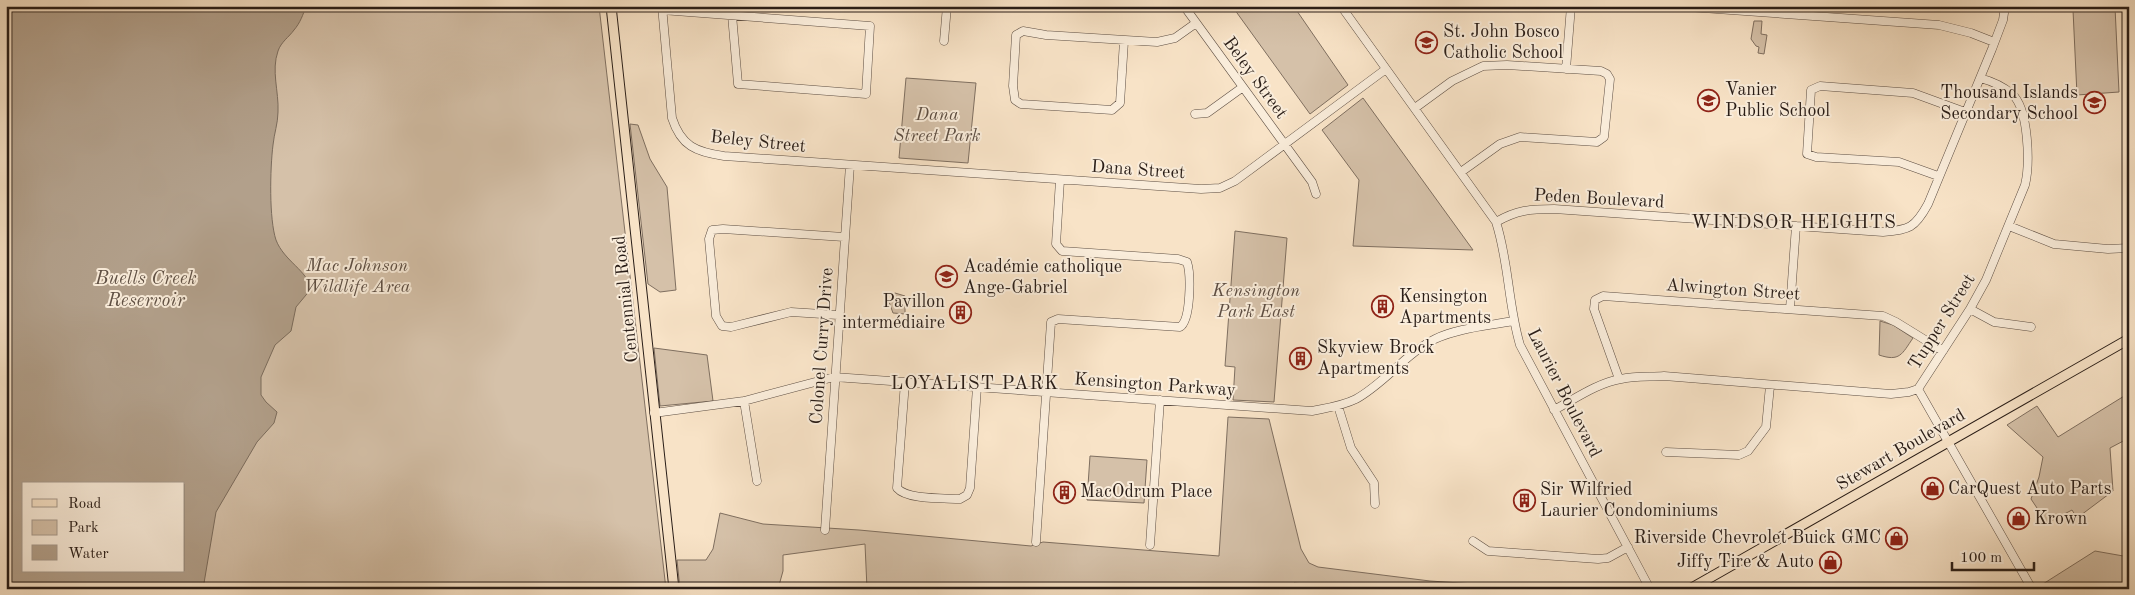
<svg xmlns="http://www.w3.org/2000/svg" width="2135" height="595" font-family="'Old Standard TT',serif">
	<rect width="100%" height="100%" fill="#f8e3c7"/>
	<filter id="stains"><feTurbulence type="fractalNoise" baseFrequency=".004" numOctaves="4"/><feColorMatrix values="0 0 0 0 .2 0 0 0 0 .09 0 0 0 0 .02 0 0 0 .5 -.17"/></filter>
	<radialGradient id="worn" r=".72"><stop offset=".6" stop-color="#630" stop-opacity="0"/><stop offset="1" stop-color="#630" stop-opacity=".3"/></radialGradient>
	<path fill="#d5c1a9" stroke="#7f6f60" fill-rule="evenodd" d="M6,6h593l67,583h-660zM24,484h160v87h-160z
		M1232,6h65v5l51,74 -38,29z
		M2115,7l4,85 -42,3 -4,-85z
		M1754,21h8l-1,13 6,1 -3,19 -6,-1 1,-6 -3,-1 -5,-7z
		M906,78l70,5 -8,80 -69,-5z
		M1363,98l110,152 -120,-4 6,-66 -37,-50z
		M630,124l8,1 12,34 17,28 9,103 -16,2 -12,-8z
		M1235,231l52,7 -13,164 -41,-2 2,-33 -10,-1z
		M895,293l10,3v18l-12,-1 -4,-11 3,-7z
		M1880,321l13,4 20,13c-11,16 -13,24 -34,17z
		M654,348l53,7 6,46 -53,5z
		M2129,393v45l-19,10 3,43 -36,27 -5,-8 -25,13 -16,-24 8,-22 4,-20 -36,-32 30,-19 21,31z
		M1228,417l41,2 32,130 8,14 9,4 112,14 90,6 1,2h-170l-57,-6 1,6h-428l-2,-45 -82,11v16l-5,18h-98l-3,-29h29l7,-11 7,-36 43,11 96,6 172,16 12,-4 176,14z
		M1090,456l57,4 -3,43 -57,-3z
		M2095,551l34,6v32h-94z"/>
	<path fill="#b2a08b" stroke="#7b6c5d" fill-rule="evenodd" d="M6,6h300c-3,9 -6,17 -12,24 -5,7 -13,12 -16,21 -7,20 1,40 0,61 0,11 -4,22 -5,33 -3,24 -4,74 3,95 8,21 32,31 35,49l-15,18 -5,24 -16,14 -14,32v18l5,7 11,10 -3,11 -17,19 -41,70 -13,77h-197zM24,484h160v87h-160z"/>
	<g fill="none" stroke-linecap="round" stroke-linejoin="round">
		<defs>
			<path id="minor" d="M662,6l10,112c9,28 24,34 52,38l477,33 19,-1 15,-7 151,-112
				M1184,6l128,176 4,12
				M1341,6l155,216c13,40 12,83 24,123l130,244
				M1674,6l265,19 32,8 23,9
				M662,10l208,16 -4,68 -128,-10 -6,-69
				M944,41l3,-35
				M1124,41l-4,62 -8,7 -91,-6 -6,-4 -2,-14 3,-51 7,-4 23,4 111,7 18,-4 21,-15
				M1566,69l5,-63
				M1415,108l37,-27 31,-15 24,-1 94,6 6,3 3,5 -6,58 -7,5 -77,-5 -20,7 -39,28
				M1195,114l12,-1 36,-26
				M1938,176l-39,-14 -83,-5 -9,-3 4,-64 9,-4 93,7 52,19
				M1496,222c21,-12 34,-13 58,-13l329,23c26,-2 32,-4 45,-28l64,-155 11,-29 2,-14
				M2009,226l45,18 54,5 21,-1
				M1790,309l6,-83
				M1970,309l24,13 37,5
				M838,315l-47,-3 -60,15 -9,-1 -6,-10 -7,-77 3,-9 11,-1 121,8
				M1619,379l-25,-70 1,-9 8,-4 280,20 13,6 47,29
				M905,382l-8,106c10,12 47,10 63,11l7,-4 3,-7 7,-101
				M1918,389l114,200
				M744,401l13,80
				M1338,406l13,42 23,35 1,21
				M1554,410c21,-11 43,-27 67,-31 14,-3 28,-2 43,-3l227,18 18,-2 9,-3 52,-80 16,-29 39,-95c5,-21 4,-76 -13,-91 -9,-8 -21,-13 -32,-16
				M654,413l90,-12 90,-24 478,34c14,-3 30,-5 44,-12 29,-16 49,-45 79,-60 23,-11 53,-13 78,-18
				M1666,452l73,3 9,-4 18,-24 4,-41
				M825,530l25,-365
				M1473,541l15,10 110,8 10,-1 20,-11
				M1036,542l15,-220 7,-3 122,8c11,-7 11,-53 7,-65l-9,-3 -116,-8 -6,-7 4,-64
				M1150,545l10,-145"/>
			<path id="major" d="M611,6l63,583
				M1690,589l439,-250"/>
		</defs>
		<use href="#minor" stroke="#5d4e43" stroke-width="9"/>
		<use href="#major" stroke="#291d17" stroke-width="11"/>
		<use href="#minor" stroke="#faeddb" stroke-width="8"/>
		<use href="#major" stroke="#f8e3c7" stroke-width="9"/>
	</g>
	<defs>
		<symbol id="school-ring" viewBox="-11 -11 22 22"><circle r="9.5" fill="#faeddb" stroke="#8f2418" stroke-width="1.5"/><path d="M0-5L7-2L0 1L-7-2ZM-4 1L0 2.5L4 1V4Q0 6-4 4Z" fill="#8f2418"/></symbol>
		<symbol id="building-ring" viewBox="-11 -11 22 22"><circle r="9.5" fill="#faeddb" stroke="#8f2418" stroke-width="1.5"/><path d="M-4-6H4V6H1V3H-1V6H-4ZM-2.5-4.3h1.7v1.8h-1.7ZM.8-4.3h1.7v1.8H.8ZM-2.5-1h1.7V.8h-1.7ZM.8-1h1.7V.8H.8Z" fill="#8f2418"/></symbol>
		<symbol id="shop-ring" viewBox="-11 -11 22 22"><circle r="9.5" fill="#faeddb" stroke="#8f2418" stroke-width="1.5"/><path d="M-5-2.5h2.3a2.7 3.5 0 0 1 5.4 0H5L5.5 6h-11ZM-1.5-2.5h3a1.5 2.3 0 0 0-3 0Z" fill="#8f2418"/></symbol>
	</defs>
	<g fill-rule="evenodd">
		<use href="#school-ring" x="1414" y="30" width="25" height="25"/>
		<use href="#school-ring" x="1696" y="88" width="25" height="25"/>
		<use href="#school-ring" x="2082" y="90" width="25" height="25"/>
		<use href="#school-ring" x="934" y="264" width="25" height="25"/>
		<use href="#building-ring" x="1370" y="294" width="25" height="25"/>
		<use href="#building-ring" x="948" y="300" width="25" height="25"/>
		<use href="#building-ring" x="1288" y="346" width="25" height="25"/>
		<use href="#shop-ring" x="1920" y="476" width="25" height="25"/>
		<use href="#building-ring" x="1052" y="480" width="25" height="25"/>
		<use href="#building-ring" x="1512" y="488" width="25" height="25"/>
		<use href="#shop-ring" x="2006" y="506" width="25" height="25"/>
		<use href="#shop-ring" x="1884" y="526" width="25" height="25"/>
		<use href="#shop-ring" x="1818" y="550" width="25" height="25"/>
	</g>
	<g text-anchor="middle" dominant-baseline="central" stroke-width="4" stroke-linejoin="round" paint-order="stroke">
		<g font-size="18" fill="#291d17" stroke="#faeddb" text-anchor="start">
			<text x="1443" y="32">St. John Bosco<tspan x="1443" dy="21">Catholic School</tspan></text>
			<text x="1725" y="90">Vanier<tspan x="1725" dy="21">Public School</tspan></text>
			<text x="2078" y="93" text-anchor="end">Thousand Islands<tspan x="2078" dy="21">Secondary School</tspan></text>
			<text x="963" y="267">Académie catholique<tspan x="963" dy="21">Ange-Gabriel</tspan></text>
			<text x="1399" y="297">Kensington<tspan x="1399" dy="21">Apartments</tspan></text>
			<text x="945" y="302" text-anchor="end">Pavillon<tspan x="945" dy="21">intermédiaire</tspan></text>
			<text x="1317" y="348">Skyview Brock<tspan x="1317" dy="21">Apartments</tspan></text>
			<text x="1948" y="489">CarQuest Auto Parts</text>
			<text x="1540" y="490">Sir Wilfried<tspan x="1540" dy="21">Laurier Condominiums</tspan></text>
			<text x="1080" y="492">MacOdrum Place</text>
			<text x="2034" y="519">Krown</text>
			<text x="1881" y="538" text-anchor="end">Riverside Chevrolet Buick GMC</text>
			<text x="1814" y="562" text-anchor="end">Jiffy Tire &amp; Auto</text>
		</g>
		<g font-size="18" fill="#291d17" stroke="#faeddb">
			<text transform="translate(1255 78) rotate(54)">Beley Street</text>
			<text transform="translate(758 142) rotate(6)">Beley Street</text>
			<text transform="translate(1138 170) rotate(4)">Dana Street</text>
			<text transform="translate(1599 199) rotate(3)">Peden Boulevard</text>
			<text transform="translate(1733 290) rotate(4)">Alwington Street</text>
			<text transform="translate(626 299) rotate(-96)">Centennial Road</text>
			<text transform="translate(1942 322) rotate(-58)">Tupper Street</text>
			<text transform="translate(822 346) rotate(-86)">Colonel Curry Drive</text>
			<text transform="translate(1155 385) rotate(4)">Kensington Parkway</text>
			<text transform="translate(1564 393) rotate(63)">Laurier Boulevard</text>
			<text transform="translate(1901 450) rotate(-30)">Stewart Boulevard</text>
		</g>
		<g font-size="18" font-style="italic" fill="#5d4e43" stroke="#faeddb">
			<text x="937" y="115">Dana<tspan x="937" dy="21">Street Park</tspan></text>
			<text x="357" y="266">Mac Johnson<tspan x="357" dy="21">Wildlife Area</tspan></text>
			<text x="1256" y="291">Kensington<tspan x="1256" dy="21">Park East</tspan></text>
		</g>
		<g font-size="19" letter-spacing="1" fill="#291d17" stroke="#faeddb">
			<text x="1794" y="223">WINDSOR HEIGHTS</text>
			<text x="975" y="384">LOYALIST PARK</text>
		</g>
		<g font-size="19" font-style="italic" fill="#605145" stroke="#faeddb">
			<text x="146" y="279">Buells Creek<tspan x="146" dy="22">Reservoir</tspan></text>
		</g>
	</g>
	<rect width="2135" height="595" fill="none" stroke="#f8e3c7" stroke-width="25"/>
	<rect x="8" y="8" width="2120" height="580" fill="none" stroke="#291d17" stroke-width="2.5"/>
	<rect x="12" y="12" width="2110" height="570" fill="none" stroke="#291d17"/>
	<rect x="22" y="482" width="162" height="90" fill="#faeddb" stroke="#a69a8d"/>
	<rect x="32" y="499" width="25" height="8" fill="#f8e3c7" stroke="#a69a8d"/>
	<text x="68" y="508" font-size="15" fill="#291d17">Road</text>
	<rect x="32" y="520" width="25" height="15" fill="#d5c1a9" stroke="#a69a8d"/>
	<text x="68" y="532" font-size="15" fill="#291d17">Park</text>
	<rect x="32" y="545" width="25" height="15" fill="#b2a08b" stroke="#a69a8d"/>
	<text x="68" y="558" font-size="15" fill="#291d17">Water</text>
	<path d="M1952 562v8h82v-8" fill="none" stroke="#291d17" stroke-width="2.5"/>
	<text x="1960" y="562" font-size="15" fill="#291d17" stroke="#faeddb" stroke-width="4" paint-order="stroke">100 m</text>
	<rect width="100%" height="100%" filter="url(#stains)"/>
	<rect width="100%" height="100%" fill="url(#worn)"/>
</svg>
